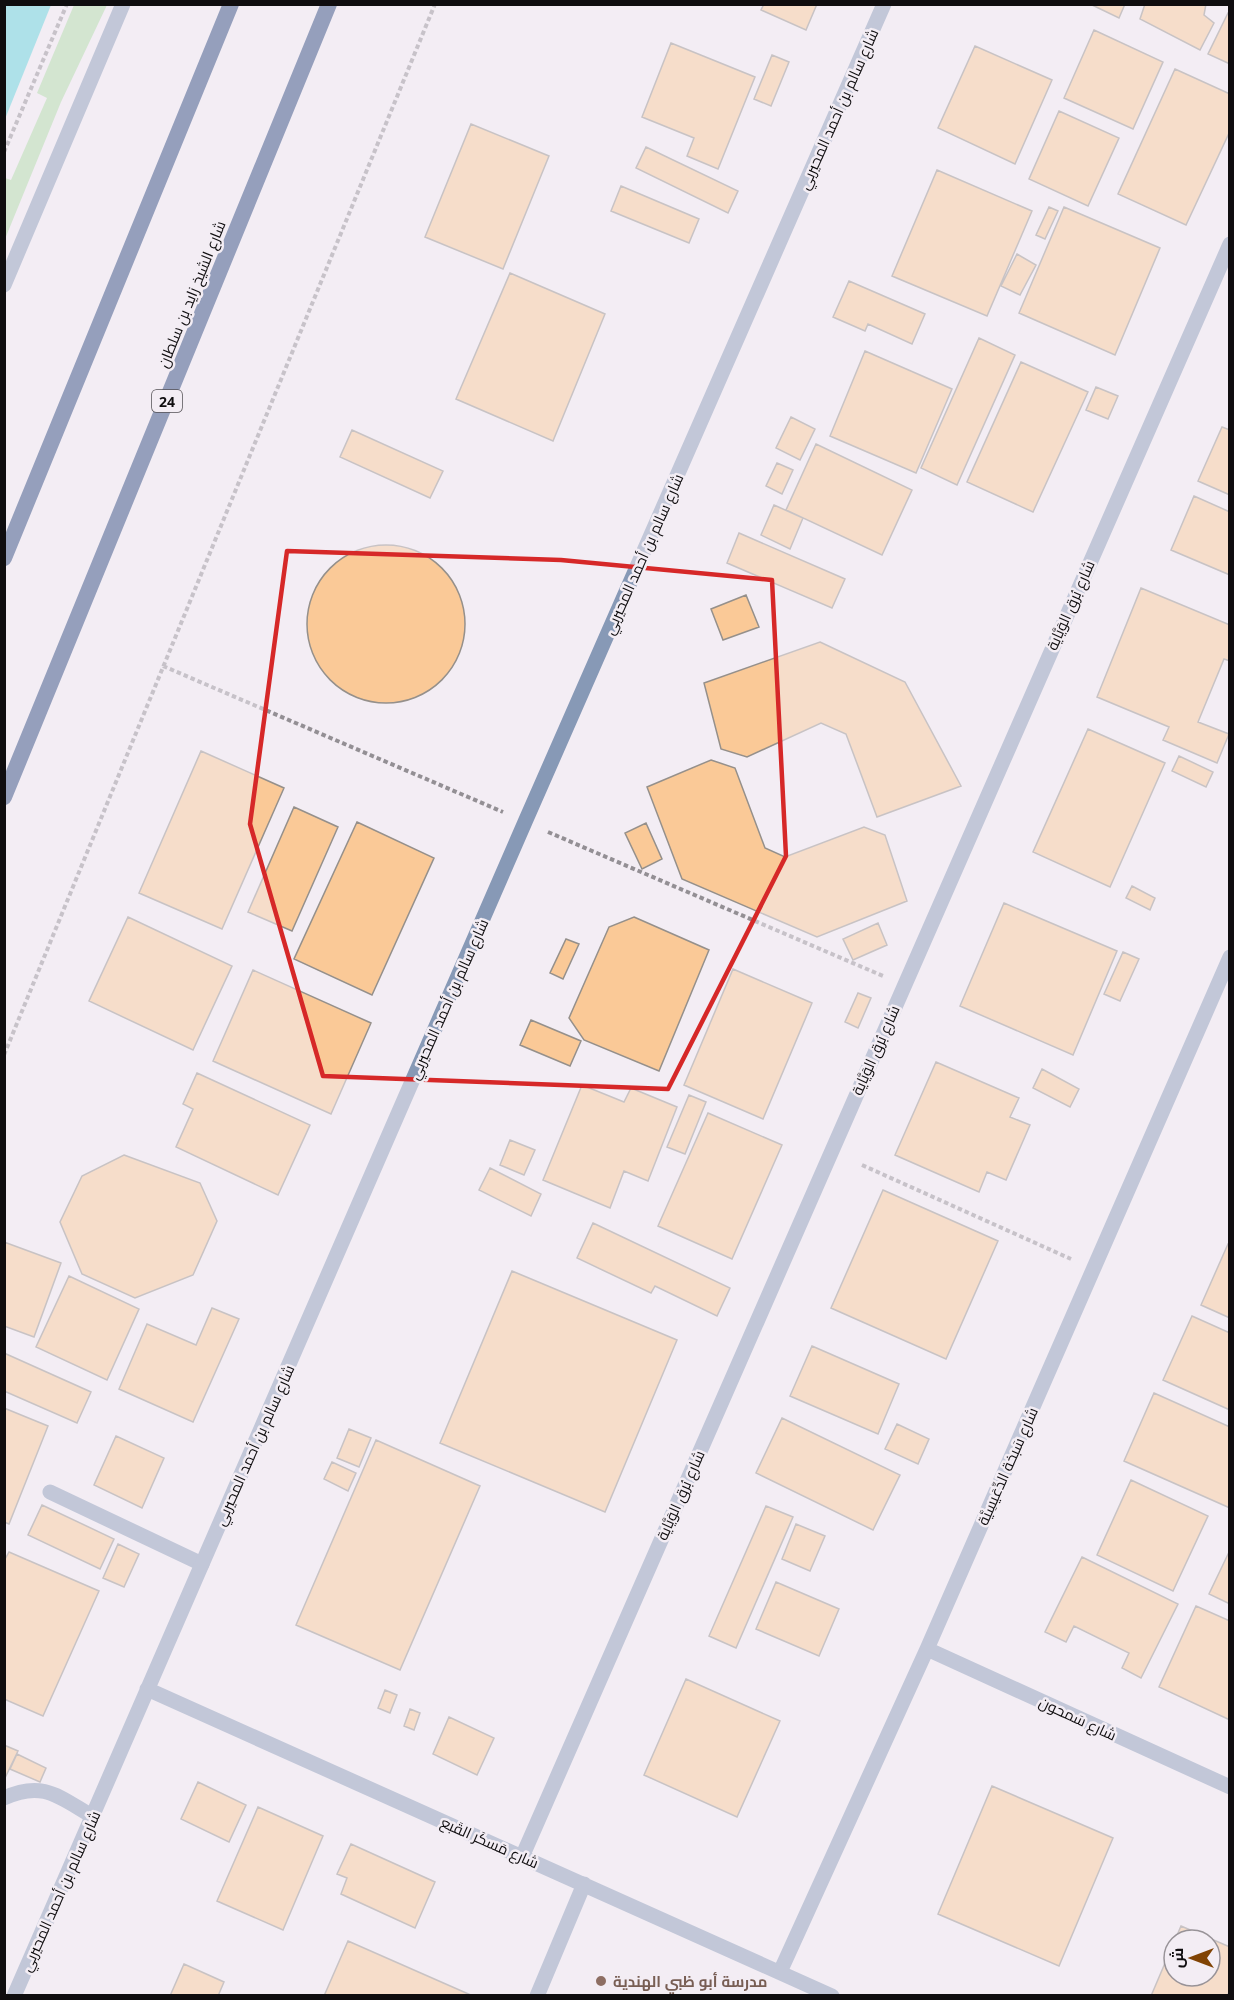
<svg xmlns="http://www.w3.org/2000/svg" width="1234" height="2000" font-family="'Noto Sans',Cairo,sans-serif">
	<rect width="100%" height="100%" fill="#f3edf4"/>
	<path fill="#aedba5" d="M74,5h33l-46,97 -56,137v-61l6,2 36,-82 -10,-5z"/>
	<path fill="#5cd3db" d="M5,4l46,1 -46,114 -1,-114z"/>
	<path fill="#fac997" stroke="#95908b" stroke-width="1.5" d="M764,4h53l-11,26 -45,-20z
		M1090,4h35l-6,14z
		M1145,4h61l-2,11 10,8 -14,27 -60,-31z
		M1228,13l2,1v50l-22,-10z
		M1094,30l69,32 -30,67 -69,-31z
		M671,43l84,34 -37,92 -31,-13 7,-18 -52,-21z
		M975,46l77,34 -37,84 -77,-36z
		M772,55l17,7 -18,44 -17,-7z
		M1175,69l55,25v37l-44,94 -68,-31z
		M1059,111l60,27 -31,68 -59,-27z
		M471,124l78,32 -46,113 -78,-32z
		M646,147l92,44 -10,22 -92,-45z
		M937,170l95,41 -45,105 -95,-40z
		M621,186l78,33 -10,24 -78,-32z
		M1049,207l9,4 -13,28 -9,-4z
		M1064,207l96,41 -45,107 -96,-42z
		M1017,254l19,11 -16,30 -19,-9z
		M510,273l95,41 -52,127 -97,-42z
		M849,281l76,33 -13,30 -44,-20 -3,7 -32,-14z
		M979,338l36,17 -58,130 -36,-17z
		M865,351l87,38 -36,84 -86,-37z
		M1021,362l67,30 -55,120 -66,-30z
		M1096,387l22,9 -10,23 -22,-9z
		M791,417l24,12 -15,31 -24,-12z
		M1222,427l8,3v65l-32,-14z
		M352,430l91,41 -13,27 -90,-41z
		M816,444l96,46 -30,65 -96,-45z
		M777,463l16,7 -11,24 -16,-8z
		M1194,496l36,16v63l-59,-25z
		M774,505l29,13 -13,31 -29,-14z
		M739,533l106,46 -13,29 -105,-45z
		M307 624a79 79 0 1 1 158 0a79 79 0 1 1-158 0Z
		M1141,588l89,37v36l-6,-2 -26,63 31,12 -12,29 -54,-23 6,-13 -72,-30z
		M746,595l13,32 -36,13 -12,-31z
		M820,642l85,40 56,104 -84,31 -31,-83 -25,-11 -74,34 -26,-8 -17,-66z
		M1088,729l77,34 -55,124 -77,-35z
		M201,751l83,37 -62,141 -83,-36z
		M1179,756l34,16 -7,15 -34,-16z
		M711,760l24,8 30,80 20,9 79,-30 21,8 22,66 -90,36 -135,-58 -35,-92z
		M294,807l44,20 -46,104 -44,-19z
		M357,822l77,36 -62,137 -78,-36z
		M646,823l16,36 -20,10 -17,-36z
		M1132,886l23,12 -5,12 -24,-12z
		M1004,903l113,48 -44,104 -113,-49z
		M128,917l104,49 -39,84 -104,-49z
		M634,917l75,33 -50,121 -75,-31 -15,-22 40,-91z
		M878,923l9,22 -34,15 -10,-21z
		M566,939l13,5 -16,35 -13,-6z
		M1123,952l16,7 -19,42 -16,-7z
		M733,969l79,34 -49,116 -79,-34z
		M253,970l118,53 -40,91 -118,-53z
		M858,993l13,5 -13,30 -13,-6z
		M531,1020l50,21 -11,25 -50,-21z
		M936,1062l83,36 -9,19 20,8 -24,55 -19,-8 -8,20 -84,-37z
		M1042,1069l37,20 -9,18 -37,-19z
		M197,1073l113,52 -32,70 -102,-48 17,-38 -10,-5z
		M582,1085l42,17 7,-14 46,19 -29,74 -24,-10 -14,37 -67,-28z
		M689,1095l17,7 -21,52 -18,-7z
		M708,1113l74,32 -50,114 -74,-33z
		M510,1140l25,10 -11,25 -24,-10z
		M124,1155l76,28 17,38 -24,54 -58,23 -53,-24 -22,-52 22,-46z
		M490,1168l51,26 -10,22 -52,-26z
		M883,1190l115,51 -52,118 -115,-51z
		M593,1223l137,65 -13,28 -62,-30 -4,7 -74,-35z
		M4,1242l57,21 -27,74 -30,-11z
		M1228,1244l2,1v73l-29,-13z
		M512,1271l165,69 -72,172 -165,-69z
		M69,1276l70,33 -32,71 -71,-33z
		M212,1308l27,11 -46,103 -74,-33 28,-65 49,21z
		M1192,1316l38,17v77l-67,-30z
		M812,1346l87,38 -21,50 -88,-38z
		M4,1353l87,39 -14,31 -73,-32z
		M1154,1393l76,34v81l-106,-47z
		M4,1408l44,18 -39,98 -5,-2z
		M782,1418l118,57 -27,55 -117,-57z
		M897,1424l32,15 -11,25 -33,-15z
		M349,1429l22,9 -12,29 -22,-9z
		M116,1436l48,22 -22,50 -48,-23z
		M376,1440l104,46 -80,184 -104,-45z
		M332,1462l24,11 -8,18 -24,-12z
		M1131,1480l77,36 -35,75 -76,-36z
		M42,1505l72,34 -14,30 -72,-34z
		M766,1506l27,11 -57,131 -27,-12z
		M796,1524l29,12 -15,35 -28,-12z
		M118,1544l21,10 -15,33 -21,-9z
		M1230,1550v54l-21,-10z
		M9,1552l90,39 -56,125 -39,-17v-138z
		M1082,1557l96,47 -37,74 -19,-10 7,-15 -55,-27 -8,16 -21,-10z
		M776,1582l63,27 -20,47 -63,-27z
		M1196,1606l34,15v99l-71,-33z
		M686,1679l94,42 -43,96 -93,-42z
		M385,1690l12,5 -7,18 -12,-5z
		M410,1709l10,4 -6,17 -10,-4z
		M449,1717l45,21 -17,37 -44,-21z
		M4,1745l14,6 -14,29z
		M17,1754l29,14 -6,14 -30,-13z
		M198,1782l48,23 -17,37 -48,-23z
		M992,1786l121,52 -54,128 -121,-52z
		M258,1807l65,29 -40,94 -66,-29z
		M351,1844l84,38 -20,46 -74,-34 6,-16 -10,-4z
		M1181,1926l49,21v43l-3,6h-76l23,-54v34h36v-36h-35z
		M348,1941l125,55h-149z
		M184,1964l40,18 -6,14h-48z"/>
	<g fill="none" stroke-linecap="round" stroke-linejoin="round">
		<path stroke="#938f94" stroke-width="4" stroke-dasharray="4.5 3" stroke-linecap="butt" d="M4,152l63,-148
			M163,666l340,146
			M548,832l335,144
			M4,1055l431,-1051
			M862,1165l209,94"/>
		<path stroke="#8799b6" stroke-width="15" d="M4,285l119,-281
			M50,1492l152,72
			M4,1798c39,-18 55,-1 88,18"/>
		<path stroke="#8799b6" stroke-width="15" d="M927,1649l303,138
			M147,1689l685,307
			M522,1857l708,-1613
			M780,1972l147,-323 303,-692
			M14,1996l511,-1174 359,-818
			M537,1996l47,-112"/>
		<path stroke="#254278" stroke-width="16" d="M4,558l227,-554
			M4,797l325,-793"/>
	</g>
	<path d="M0 0H1234V2000H0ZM287,551l274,9 211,20 14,276 -118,233 -345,-13 -73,-252z" fill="#f3edf4" fill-opacity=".55" fill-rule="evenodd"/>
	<path fill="none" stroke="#d62828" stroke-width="4.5" stroke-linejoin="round" d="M287,551l274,9 211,20 14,276 -118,233 -345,-13 -73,-252z"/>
	<circle fill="#8d6e63" stroke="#f3edf4" stroke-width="2" cx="601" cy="1981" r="6"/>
	<g text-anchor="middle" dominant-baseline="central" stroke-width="5" stroke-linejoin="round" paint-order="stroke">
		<rect fill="#f3edf4" stroke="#535054" stroke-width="1.5" x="152" y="390" width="30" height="22" rx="4.5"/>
		<g font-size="14" font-weight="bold" fill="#0f0d0f">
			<text x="167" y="401">24</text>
		</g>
		<g font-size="15" fill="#0f0d0f" stroke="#f3edf4">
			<text transform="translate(838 109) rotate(-66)">شارع سالم بن أحمد المحيربي</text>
			<text transform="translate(191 294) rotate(-68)">شارع الشيخ زايد بن سلطان</text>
			<text transform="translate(643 554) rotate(-66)">شارع سالم بن أحمد المحيربي</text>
			<text transform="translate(1070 605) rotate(-66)">شارع بُرق الوَيَّاية</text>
			<text transform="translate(448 999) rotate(-66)">شارع سالم بن أحمد المحيربي</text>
			<text transform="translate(875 1050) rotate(-66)">شارع بُرق الوَيَّاية</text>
			<text transform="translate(254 1445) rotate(-66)">شارع سالم بن أحمد المحيربي</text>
			<text transform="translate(1007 1466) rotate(-66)">شارع سَبخة الدِّعَيسِيَّة</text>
			<text transform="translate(680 1495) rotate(-66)">شارع بُرق الوَيَّاية</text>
			<text transform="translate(1078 1718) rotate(25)">شارع سَمحون</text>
			<text transform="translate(490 1842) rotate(24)">شارع مَسكَر القَبع</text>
			<text transform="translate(60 1891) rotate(-66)">شارع سالم بن أحمد المحيربي</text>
		</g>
		<g font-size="15" font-weight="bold" fill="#785e54" stroke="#f3edf4" text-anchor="start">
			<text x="613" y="1981">مدرسة أبو ظبي الهندية</text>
		</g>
	</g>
	<rect width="1234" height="2000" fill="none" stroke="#0f0d0f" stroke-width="12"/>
	<g transform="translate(1192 1958) rotate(270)"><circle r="28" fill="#f3edf4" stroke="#989398" stroke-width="1.5"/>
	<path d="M0-4.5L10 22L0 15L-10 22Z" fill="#814304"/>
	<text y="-9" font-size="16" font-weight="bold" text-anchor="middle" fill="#0f0d0f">ش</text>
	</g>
</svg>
